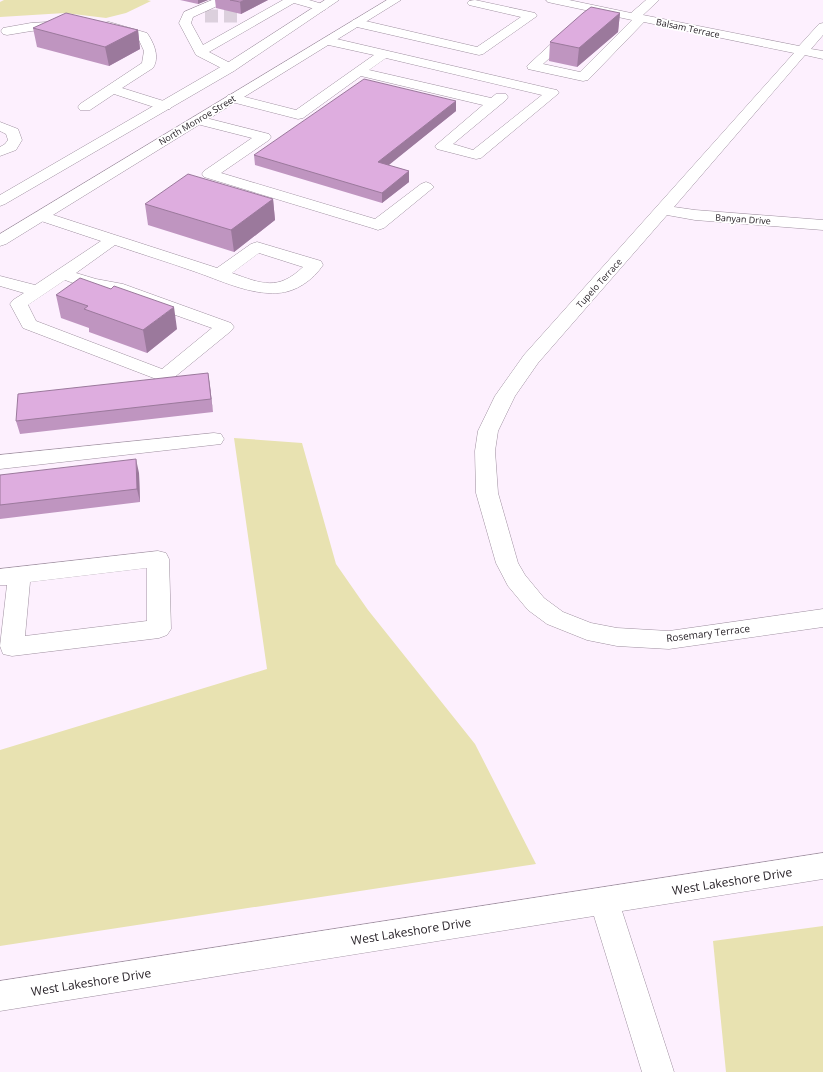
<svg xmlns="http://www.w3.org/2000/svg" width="823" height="1072" font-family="'Open Sans',sans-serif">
	<rect width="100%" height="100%" fill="#fdf0fe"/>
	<path fill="#e8e2b1" d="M4,0h143l4,1 -25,12 -20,5 -41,-5 -65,4v-15z
		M234,438l68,5 34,121 32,46 107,134 61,120 -536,82v-196l267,-81z
		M823,926v146h-97l-13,-131z"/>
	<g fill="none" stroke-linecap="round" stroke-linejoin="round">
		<path stroke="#dcd0dd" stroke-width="13" stroke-dasharray="13 6" stroke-linecap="butt" d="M205,16h33"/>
		<defs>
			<path id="minor" d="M212,0h16l-2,2 -33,15 -2,6 12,22 80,-45h26l17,5 2,2 -2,2 -4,2 -28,-8 -85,49 25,13 1,3 -1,3 -5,1 -33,-17 -17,-32 5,-11z
				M475,0l60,13 2,3 -54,38 -4,1 -122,-28 -4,-1 -2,-3 2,-3 4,-1 120,28 44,-30 -52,-12 -2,-2 2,-2z
				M546,0h23l62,13 15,-13h13l-16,15 156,31 20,-22 4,-1v12l-12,14 12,2v8l-18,-4 -131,152 21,3 128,10v10l-128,-10 -28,-5 -129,148 -23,33 -17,35 -3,20 3,42 20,70 7,12 19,23 19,14 28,11 26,5 52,3 154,-22v18l-154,22 -52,-3 -30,-6 -40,-16 -19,-14 -20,-24 -12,-23 -20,-70 -1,-42 3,-20 17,-35 29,-41 270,-302 -150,-31 -56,58 -5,1 -55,-12 -1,-3 41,-38h8l2,3 -2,3 -33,30 37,8 52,-52 -80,-17 -4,-1z
				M66,21l4,1 2,3 -2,3 -39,3 -24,4 -4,-1 -2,-3 2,-3 28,-5z
				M109,22l38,11c7,10 13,24 6,35l-31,20 48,15 2,3 -2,3h-10l-46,-15 -24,16h-10l-2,-3 2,-3 62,-41 2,-12 -6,-13 -33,-9 -2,-3 2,-3z
				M328,37l224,52 5,1 2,3 -78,65 -5,1 -39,-10 -2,-3 48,-41 -122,-29 -58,42 -5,1 -70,-18 -2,-3 2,-3 5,-1 63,16 78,-55 -50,-11 -2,-3 2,-3zM386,58l156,37 -69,55 -20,-6 53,-44 2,-3 -2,-3h-10l-5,4 -122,-28z
				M198,116l71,18 2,3 -2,3 -48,33 154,46 46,-35 5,-2 5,2 3,3 -50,41 -6,2 -6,-2 -168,-51 -2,-3 2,-3 48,-33 -59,-15 -2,-3 2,-3z
				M0,122l18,7 4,11 -6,10 -16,6v-9l5,-3 3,-4 -2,-6 -6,-3z
				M41,211l176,57 34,-24 6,-2 64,19 2,4c-10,15 -27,27 -45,28 -29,2 -58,-13 -85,-22 -25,-9 -52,-17 -78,-26l-39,28 20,6 27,5 108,39 3,4 -3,4 -60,49 -7,2 -141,-54 -13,-24 3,-4 11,-7 -24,-7v-10l35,9 66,-44 -66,-22 -2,-3 2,-3zM259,253l44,14c-25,24 -41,17 -71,6zM65,280l22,8 26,5 99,35 -50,41 -126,-48 -8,-16z
				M214,433l7,1 3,5 -3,5 -221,25v-14z
				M158,551l8,2 3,6 2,70 -4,6 -8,3 -147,18 -9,-2 -3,-8 7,-61h-7v-16zM147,568v53l-122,15 5,-54z
				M823,853v26l-201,32 52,161h-32l-48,-156 -594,95v-30z"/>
			<path id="major" d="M325,0h14l-105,71 -229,133 -5,2v-11l224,-130z
				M387,0h14l-395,244 -6,2v-12z"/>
		</defs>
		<use href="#minor" stroke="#9f90a0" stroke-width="1"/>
		<use href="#major" stroke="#9f90a0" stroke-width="1"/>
		<use href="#minor" fill="#fff" fill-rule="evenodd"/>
		<use href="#major" fill="#fff" fill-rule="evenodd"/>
	</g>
	<path fill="#bf95c0" d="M180,0h28l-10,4z
		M215,0h53l-27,14 -25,-6z
		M620,13l-2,19 -41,35 -28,-6 1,-19z
		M33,28l105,2 2,19 -31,17 -72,-19z
		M456,101v10l-68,54 21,6v11l-27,21 -127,-38 -1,-10z
		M273,199l2,21 -41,32 -86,-27 -3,-21z
		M56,295l121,34 -30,24 -58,-21v-4l-28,-10z
		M208,373l5,39 -193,22 -4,-13z
		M139,473l1,29 -140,17v-44z"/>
	<path fill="#9b799c" d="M198,0h10l-10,4z
		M245,0h23l-27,14 -1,-12z
		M620,13l-2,19 -41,35 2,-19z
		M138,30l2,19 -31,17 -4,-19z
		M456,101v10l-77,62 -1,-11z
		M409,171v11l-27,21v-10z
		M273,199l2,21 -41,32 -3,-22z
		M174,307l3,22 -30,24 -4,-23z
		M208,373l2,13 3,26 -2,-13z
		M136,459l3,14 1,29 -3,-13z"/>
	<path fill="#deaddf" stroke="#9b799c" d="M230,0h15l-5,2z
		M591,7l29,6 -41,35 -29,-6 33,-29z
		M66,13l72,17 -33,17 -72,-19z
		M364,79l92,22 -78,61 31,9 -27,22 -128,-38z
		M188,174l85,25 -42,31 -86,-26z
		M80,278l31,11 3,-3 60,21 -31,23 -59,-21 4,-3 -32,-11z
		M208,373l3,26 -195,22 2,-27z
		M136,459l1,30 -137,16v-30z"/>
	<g text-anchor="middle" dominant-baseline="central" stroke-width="3.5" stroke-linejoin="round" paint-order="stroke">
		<g font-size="9" fill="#221c22" stroke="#fff">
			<text transform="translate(688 28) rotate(12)">Balsam Terrace</text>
			<text transform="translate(197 120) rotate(-31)">North Monroe Street</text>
			<text transform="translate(743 219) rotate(4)">Banyan Drive</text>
			<text transform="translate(599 283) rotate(-48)">Tupelo Terrace</text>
		</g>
		<g font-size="10" fill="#221c22" stroke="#fff">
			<text transform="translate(708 633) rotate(-7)">Rosemary Terrace</text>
		</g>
		<g font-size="12" fill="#221c22" stroke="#fff">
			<text transform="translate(732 881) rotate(-9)">West Lakeshore Drive</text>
			<text transform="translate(411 931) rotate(-9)">West Lakeshore Drive</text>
			<text transform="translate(91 982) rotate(-9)">West Lakeshore Drive</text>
		</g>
	</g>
</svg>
